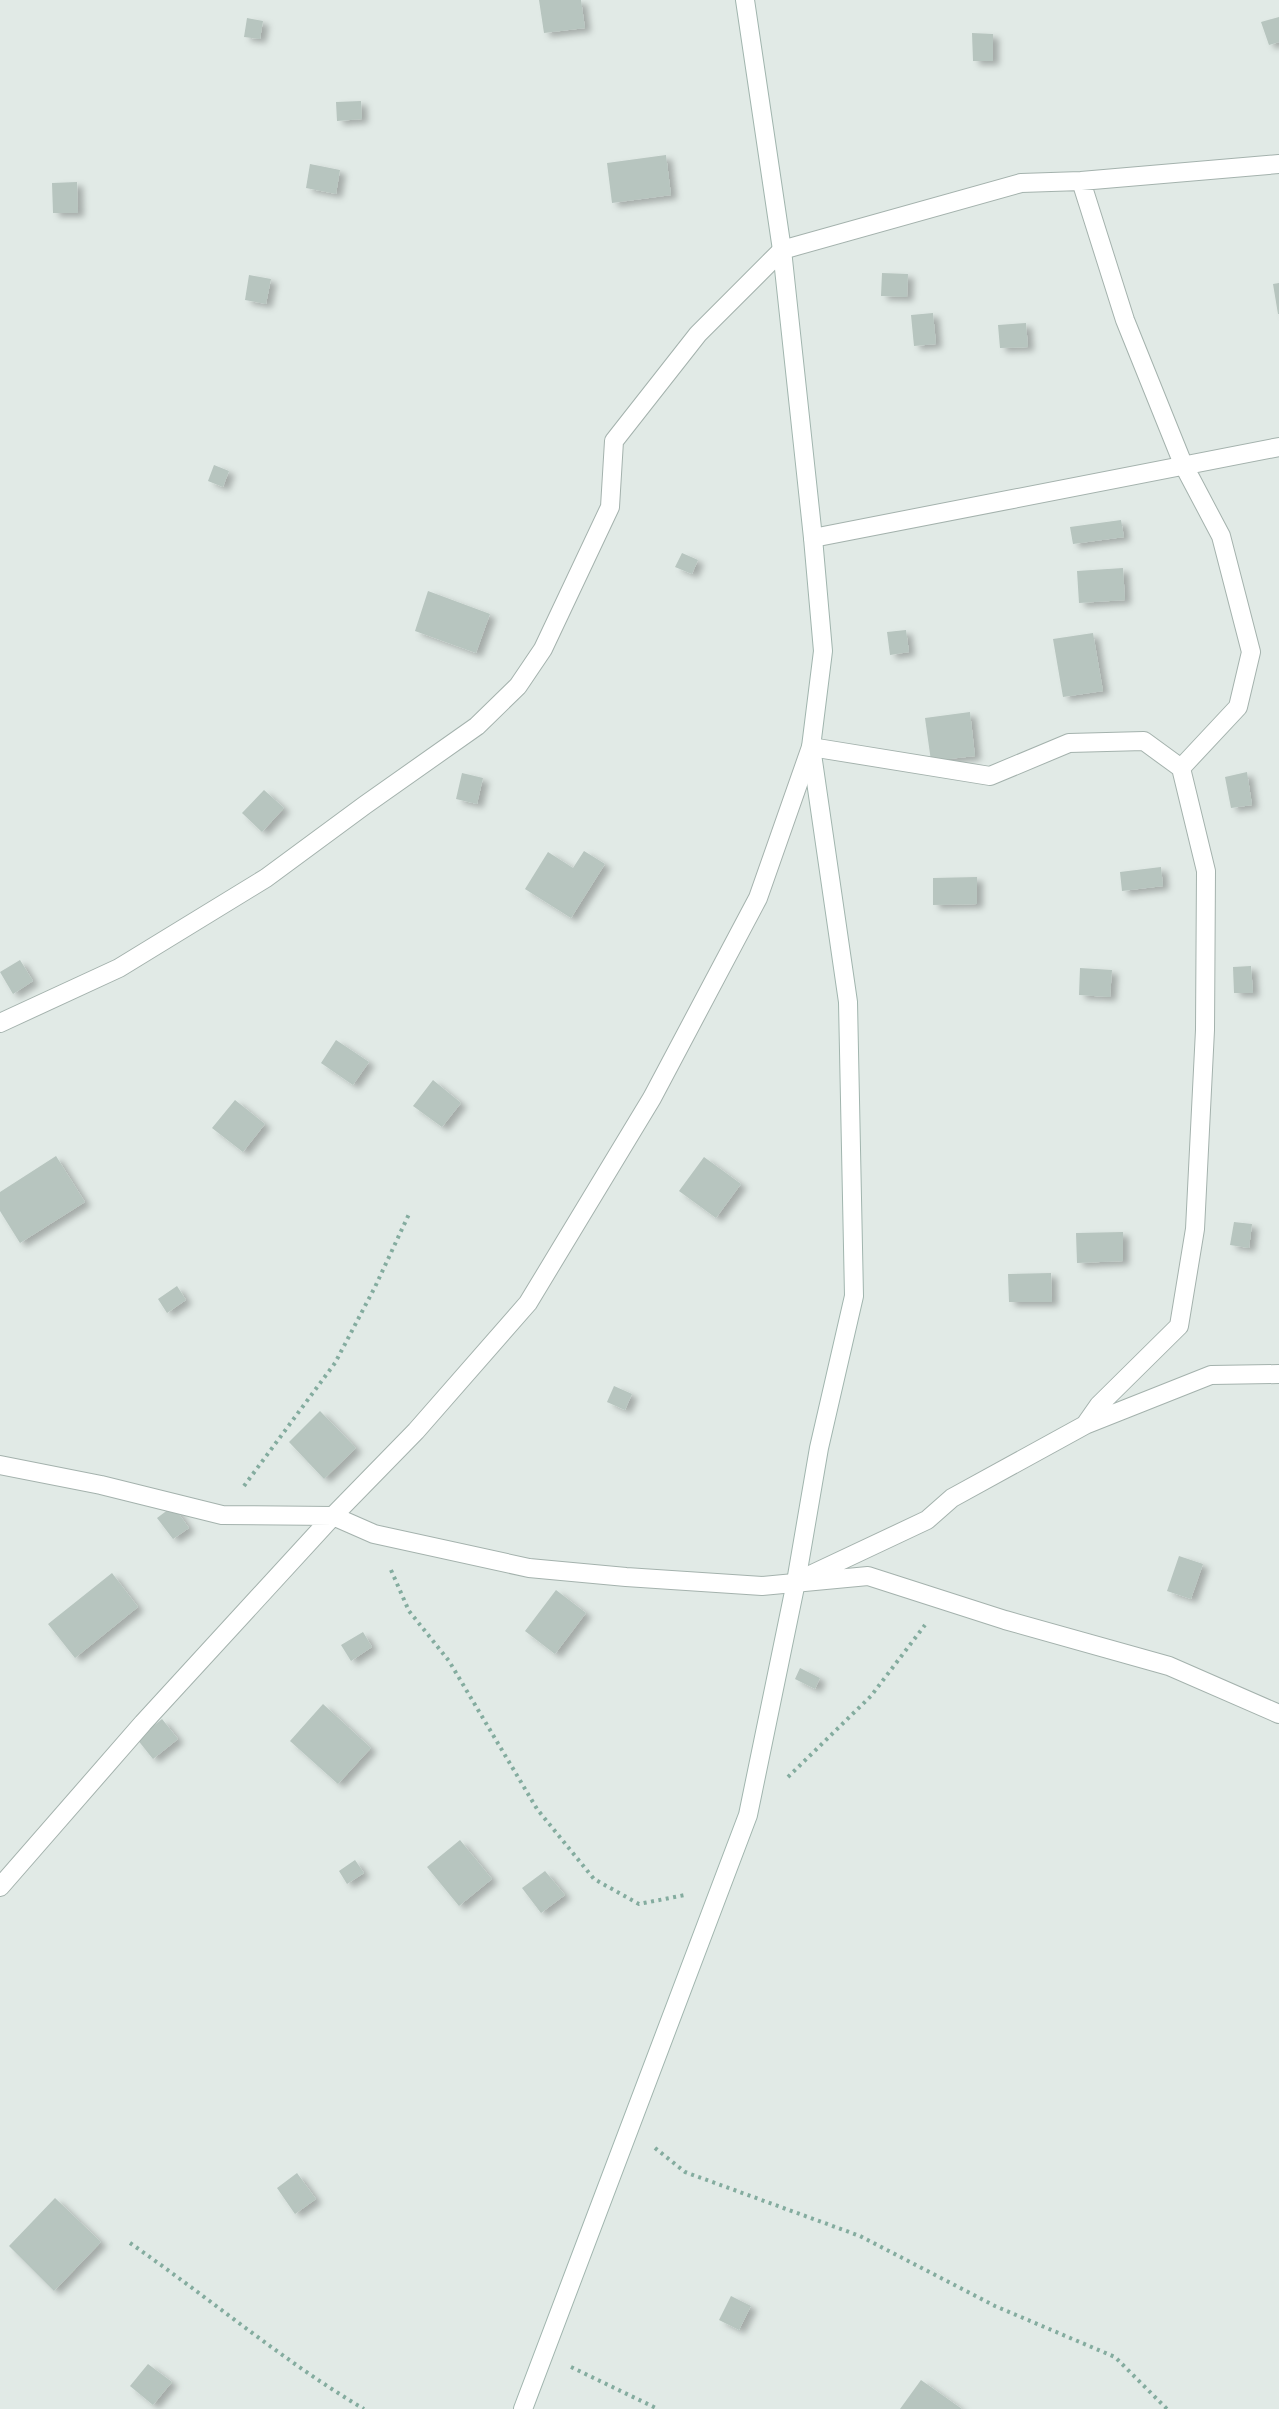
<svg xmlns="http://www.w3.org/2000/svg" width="1279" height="2409" font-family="'Asap Condensed',sans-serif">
	<defs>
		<filter id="shadow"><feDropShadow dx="6" dy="4" stdDeviation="3" flood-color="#0004"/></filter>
	</defs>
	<rect width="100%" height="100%" fill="#e1eae6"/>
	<path fill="#b7c5bf" filter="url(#shadow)" d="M539,0h42l4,28 -41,5z
		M1279,17v25l-10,3 -8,-23z
		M247,18l16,3 -3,18 -16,-2z
		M972,33l21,1v27h-20z
		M361,101l1,18 -25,2 -1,-19z
		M666,155l5,40 -59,8 -5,-40z
		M310,164l30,6 -4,24 -30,-6z
		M77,182l1,31h-25l-1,-30z
		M882,273l26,1 -1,23 -26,-1z
		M249,275l22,4 -5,25 -21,-4z
		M1279,283v31h-1l-5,-30z
		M933,313l3,31 -22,2 -3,-31z
		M1026,323l2,24 -28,1 -2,-23z
		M214,465l15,6 -6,16 -15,-6z
		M1121,520l3,17 -51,7 -3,-17z
		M682,553l16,7 -6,14 -17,-7z
		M1123,568l2,32 -46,3 -2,-32z
		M428,591l62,23 -14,39 -61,-22z
		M906,630l3,22 -19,3 -3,-23z
		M1093,633l10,58 -40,6 -10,-58z
		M970,712l5,44 -44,5 -6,-43z
		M1247,772l5,33 -21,3 -6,-31z
		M462,773l21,5 -6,26 -21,-5z
		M264,790l20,18 -22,24 -20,-19z
		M584,851l21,13 -34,54 -46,-29 23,-37 25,16z
		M1161,867l2,19 -41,5 -2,-19z
		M977,877v27l-44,1v-27z
		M20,960l13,21 -20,13 -13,-22z
		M1251,966l2,27h-19l-1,-26z
		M1080,968l32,2 -2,27 -31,-2z
		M336,1040l33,22 -16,23 -32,-22z
		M433,1080l28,23 -19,24 -29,-21z
		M235,1100l30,24 -22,28 -31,-24z
		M56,1156l29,46 -65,41 -20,-32v-19z
		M704,1157l37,27 -25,34 -37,-27z
		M1234,1222l18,2 -3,24 -19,-3z
		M1123,1232v29l-46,2 -1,-30z
		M1051,1273l1,29h-43l-1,-28z
		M177,1286l9,14 -19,13 -9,-14z
		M614,1386l18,8 -7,16 -18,-8z
		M320,1411l36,37 -32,31 -35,-37z
		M173,1506l16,22 -16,11 -16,-21z
		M1179,1556l24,8 -12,35 -24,-8z
		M112,1573l26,34 -63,51 -27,-34z
		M556,1590l30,23 -31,41 -30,-23z
		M363,1632l9,15 -21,14 -10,-16z
		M800,1668l20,10 -5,11 -20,-10z
		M323,1704l48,44 -33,36 -48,-43z
		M162,1719l16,20 -25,20 -16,-20z
		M460,1840l32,39 -33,27 -32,-39z
		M355,1860l9,13 -17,11 -8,-13z
		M545,1871l20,24 -24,18 -19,-25z
		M297,2173l19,26 -21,15 -18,-26z
		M55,2198l46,44 -47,49 -45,-45z
		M731,2296l20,10 -12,24 -20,-10z
		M148,2364l24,18 -19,23 -23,-19z
		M921,2380l41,29h-62z"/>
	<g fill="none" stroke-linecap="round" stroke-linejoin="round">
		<defs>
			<path id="street" d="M1081,181l44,139 58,144 38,72 30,116 -13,55 -57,61
				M813,538l466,-91
				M0,1023l119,-55 147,-90 99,-73 112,-79 41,-40 25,-37 67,-142 4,-66 84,-107 84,-84 239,-67 60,-2 198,-17
				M0,1465l101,20 121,30 111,1 41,18 155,34 97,9 136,9 106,-10 137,44 164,46 110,48
				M806,1577l121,-57 25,-22 133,-73 126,-50 68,-1
				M0,1887l143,-164 190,-207 83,-85 112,-128 124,-205 106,-200 53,-151 179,29 79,-33 75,-2 37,27 25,103 -1,159 -10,199 -16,97 -80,79 -14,20"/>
			<path id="secondary" d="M523,2409l225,-594 48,-233 23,-134 35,-152 -6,-294 -37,-255 12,-96 -10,-113 -31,-288 -37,-250"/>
		</defs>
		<use href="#street" stroke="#a4b2ad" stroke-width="20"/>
		<use href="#secondary" stroke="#a1b5ae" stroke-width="20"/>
		<path stroke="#84ac9f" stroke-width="4" stroke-dasharray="3 4.5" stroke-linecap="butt" d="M244,1486l91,-123 40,-76 34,-73
			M391,1570l18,41 40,50 88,148 57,70 45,25 46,-9
			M788,1777l83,-81 54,-71
			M655,2148l30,24 175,64 135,70 120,51 52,52
			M130,2243c78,54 153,118 234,166
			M571,2367l87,42"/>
		<use href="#street" stroke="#fff" stroke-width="18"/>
		<use href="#secondary" stroke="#fff" stroke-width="18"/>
	</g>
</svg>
